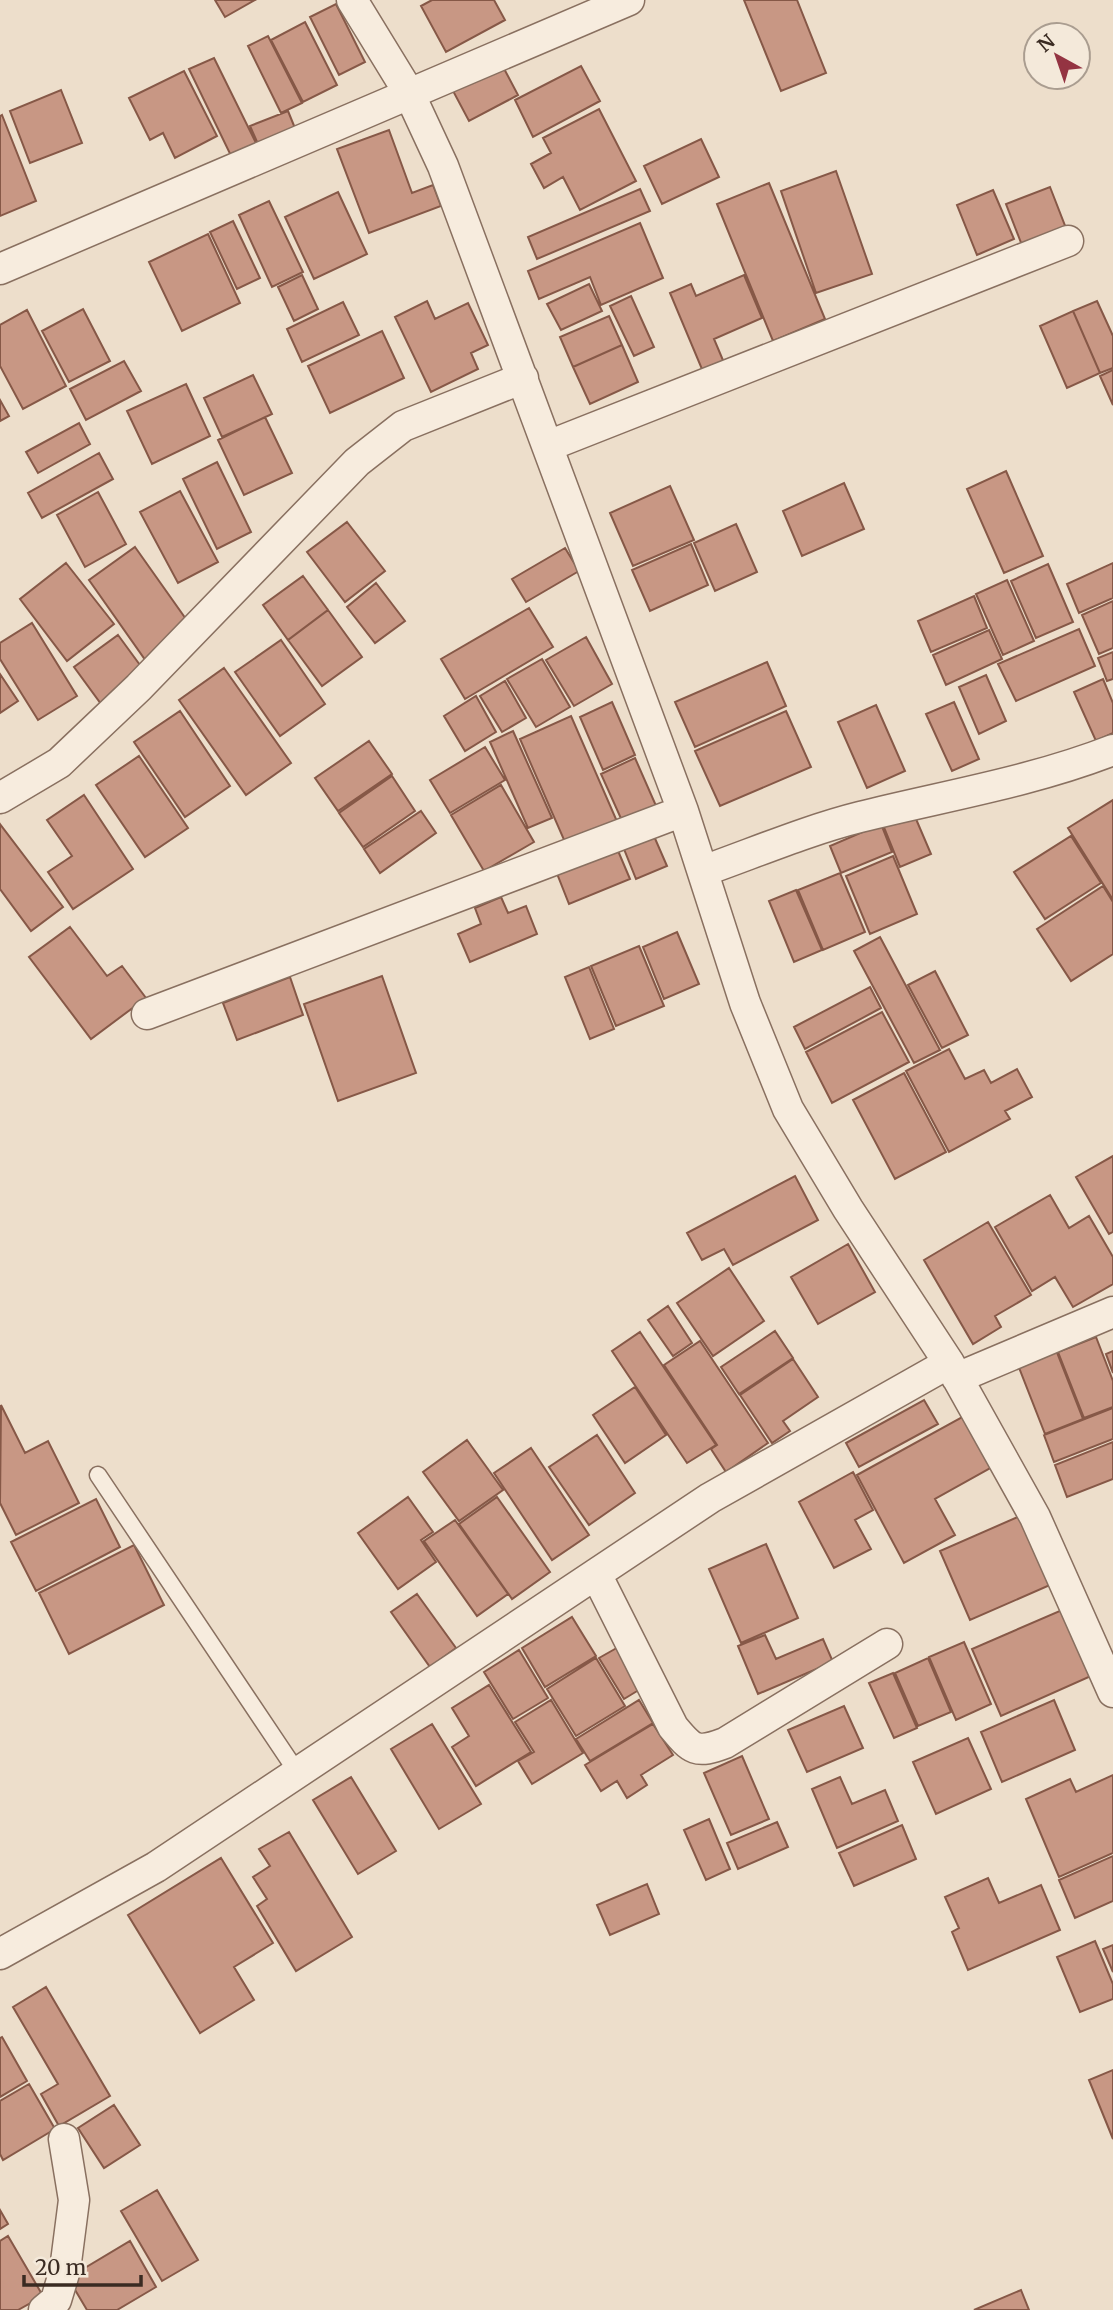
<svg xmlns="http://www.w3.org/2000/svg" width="1113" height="2310" font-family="Merriweather,serif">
	<rect width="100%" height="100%" fill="#eddecb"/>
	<path fill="#c89784" stroke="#865847" stroke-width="2" d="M215,0h40l-30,17z
		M432,0h62l11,20 -59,32 -25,-46z
		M744,0h53l29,73 -45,18z
		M336,4l29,58 -26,13 -29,-58z
		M305,22l32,63 -34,17 -32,-62z
		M268,36l34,67 -21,10 -33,-67z
		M214,58l46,93 -25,13 -46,-95z
		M501,63l17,32 -49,26 -17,-32z
		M581,66l19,35 -67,36 -18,-37z
		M184,71l33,65 -42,22 -12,-25 -13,7 -21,-42z
		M61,90l21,53 -52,20 -20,-52z
		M599,109l37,72 -56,29 -17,-33 -19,11 -13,-24 20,-11 -8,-15z
		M288,111l11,27 -37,15 -12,-27z
		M2,115l34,86 -36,15v-100z
		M389,130l23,63 21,-8 8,21 -72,27 -32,-84z
		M701,139l18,38 -57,27 -18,-38z
		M836,171l36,103 -56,19 -35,-102z
		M769,183l56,136 -52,22 -56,-137z
		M1050,187l19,49 -44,17 -19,-49z
		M640,189l10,22 -113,48 -9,-22z
		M993,190l21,49 -37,16 -20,-50z
		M338,192l29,62 -53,25 -29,-62z
		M269,201l34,71 -31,15 -33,-72z
		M233,221l27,57 -23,11 -27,-57z
		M640,223l23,55 -62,27 -11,-28 -51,22 -11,-28z
		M208,234l32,69 -58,28 -33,-69z
		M302,275l16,34 -24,12 -16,-34z
		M744,275l18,43 -48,21 11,26 -21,9 -34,-81 21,-9 5,12z
		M589,284l13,27 -41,19 -14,-26z
		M631,296l23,51 -20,9 -24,-50z
		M427,301l8,18 33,-16 20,42 -17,8 7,16 -47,23 -36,-75z
		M1097,301l16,35v32l-13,5 -27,-62z
		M343,302l16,33 -57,27 -15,-33z
		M83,309l27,52 -41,21 -27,-51z
		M27,310l39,76 -43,23 -23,-43v-41z
		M1073,311l27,62 -33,15 -27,-62z
		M609,316l13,29 -49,22 -13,-30z
		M382,331l22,47 -74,35 -22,-47z
		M622,345l16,37 -48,22 -17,-37z
		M124,361l17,30 -55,29 -16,-31z
		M1113,370v35l-13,-29z
		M253,375l19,39 -50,23 -18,-39z
		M186,384l24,52 -58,28 -25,-53z
		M0,400l9,16 -9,5z
		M265,417l27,56 -48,22 -26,-55z
		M79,423l11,21 -52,29 -12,-21z
		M99,453l14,26 -71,39 -14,-25z
		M217,462l34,70 -34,17 -34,-70z
		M1006,471l37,85 -39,17 -37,-84z
		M844,483l20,46 -62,27 -19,-45z
		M670,486l24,54 -61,26 -23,-53z
		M180,491l38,71 -40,21 -38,-71z
		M98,492l28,52 -41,23 -28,-52z
		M347,522l38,49 -40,31 -38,-50z
		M736,524l21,48 -42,19 -21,-48z
		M691,544l17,41 -58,26 -18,-41z
		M135,547l58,82 -47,32 -57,-81z
		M565,548l14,23 -53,31 -14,-23z
		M66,563l48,61 -47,37 -47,-62z
		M1113,563v35l-34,15 -12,-29z
		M1048,564l25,58 -37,16 -25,-57z
		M303,576l25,34 -40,30 -25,-35z
		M1007,580l27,61 -31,14 -27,-61z
		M376,583l29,38 -30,22 -28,-36z
		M974,596l13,32 -56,24 -13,-31z
		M1113,601v47l-14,6 -17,-39z
		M529,608l24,39 -88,52 -24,-40z
		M328,610l34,47 -40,29 -34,-46z
		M32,623l45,73 -39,24 -38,-61v-16z
		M1079,629l16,37 -79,35 -18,-37z
		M989,630l13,29 -56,26 -13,-30z
		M118,635l30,41 -44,32 -30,-41z
		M586,637l26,47 -38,22 -28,-46z
		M281,640l44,64 -45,32 -45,-64z
		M1113,652v27l-6,2 -9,-23z
		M542,659l28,48 -34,20 -29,-48z
		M767,662l19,44 -91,41 -20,-45z
		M224,668l67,95 -45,32 -67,-95z
		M0,674l18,27 -18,12z
		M986,675l20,46 -27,13 -20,-47z
		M1103,679l10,24v30l-17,8 -22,-49z
		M505,681l21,37 -24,14 -22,-36z
		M476,696l20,36 -31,19 -21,-35z
		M612,702l23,53 -32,15 -23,-53z
		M954,702l25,57 -27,12 -26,-57z
		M876,705l29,66 -38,17 -29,-66z
		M180,711l50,75 -45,31 -51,-75z
		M786,711l25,56 -91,39 -25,-55z
		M571,716l48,110 -51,23 -48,-110z
		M513,731l39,87 -24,10 -38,-86z
		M369,741l23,33 -54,37 -23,-33z
		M485,747l20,33 -55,33 -20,-33z
		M139,756l49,72 -43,29 -49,-72z
		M635,758l22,50 -34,15 -22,-49z
		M392,776l23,35 -52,36 -24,-34z
		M501,785l33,57 -50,29 -33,-56z
		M84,795l49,74 -60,40 -25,-37 24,-16 -25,-36z
		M1113,800v100l-45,-72z
		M421,811l15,22 -56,40 -16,-24z
		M913,812l18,42 -31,13 -17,-42z
		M0,824l63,83 -32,24 -31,-42z
		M881,824l11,28 -51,21 -11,-27z
		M650,827l17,39 -31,13 -16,-40z
		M1071,836l30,47 -56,36 -31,-47z
		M616,846l14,33 -61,25 -13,-33z
		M893,856l24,58 -47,20 -24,-58z
		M840,873l25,59 -42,18 -25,-60z
		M1103,886l10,16v52l-42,27 -34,-52z
		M796,890l26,60 -28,12 -25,-61z
		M501,897l7,16 18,-7 11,28 -67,28 -12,-28 23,-10 -6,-16z
		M70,927l37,49 15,-10 24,32 -55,41 -62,-82z
		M677,932l22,52 -35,15 -21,-52z
		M880,937l60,113 -26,13 -60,-112z
		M639,946l25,60 -48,20 -25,-60z
		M589,967l25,62 -24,10 -25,-62z
		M935,971l33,64 -26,13 -34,-63z
		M382,976l34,97 -78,28 -34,-97z
		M290,977l13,38 -66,25 -14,-37z
		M870,987l11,21 -76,41 -11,-22z
		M882,1012l27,50 -77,41 -26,-51z
		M949,1049l16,30 19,-9 7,13 26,-14 15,28 -27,14 5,8 -61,33 -43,-81z
		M904,1073l42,79 -51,27 -42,-79z
		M1113,1156v76l-4,2 -33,-57z
		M795,1176l23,44 -85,45 -9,-16 -22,11 -15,-27z
		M1050,1195l19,33 20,-12 24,41v27l-40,23 -18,-30 -23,14 -37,-64z
		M988,1222l43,73 -36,21 6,11 -28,17 -49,-84z
		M848,1244l27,48 -57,32 -27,-47z
		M729,1268l35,53 -51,35 -36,-53z
		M668,1306l24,37 -19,13 -25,-36z
		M775,1331l18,27 -54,36 -18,-27z
		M640,1332l76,113 -29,18 -75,-112z
		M1096,1337l17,44v26l-29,11 -26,-66z
		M700,1341l68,102 -42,29 -15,-23 6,-4 -53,-80z
		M1056,1350l27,69 -38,15 -27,-69z
		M1113,1351v22l-7,-19z
		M793,1359l25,38 -35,24 7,10 -18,12 -32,-48z
		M635,1387l31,48 -41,28 -32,-48z
		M924,1400l14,24 -79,43 -13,-24z
		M1,1405l24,48 23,-12 31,62 -63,32 -16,-32z
		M1113,1408v31l-59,23 -10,-27z
		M964,1416l28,51 -57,32 20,36 -51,28 -47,-88z
		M597,1435l38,58 -46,32 -40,-58z
		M467,1440l36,50 -44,31 -36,-49z
		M1113,1442v37l-46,18 -12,-32z
		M531,1448l58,87 -37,25 -58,-87z
		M853,1472l20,38 -18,10 16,29 -37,19 -35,-66z
		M408,1497l25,35 -12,8 15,22 -38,27 -40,-56z
		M497,1497l53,75 -38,27 -53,-75z
		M96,1499l24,48 -84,44 -25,-49z
		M1020,1516l30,69 -80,35 -30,-69z
		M455,1520l53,74 -31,22 -53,-75z
		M766,1544l32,74 -57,25 -32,-74z
		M134,1545l30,60 -95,49 -30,-61z
		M417,1594l39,54 -26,19 -39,-55z
		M1062,1610l29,66 -90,40 -29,-67z
		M572,1617l24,39 -51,31 -23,-39z
		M765,1635l11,24 47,-20 10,23 -75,32 -20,-48z
		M964,1642l27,62 -35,16 -27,-63z
		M622,1645l25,40 -23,14 -25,-41z
		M519,1650l29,48 -35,21 -29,-47z
		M596,1658l29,48 -49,30 -29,-47z
		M928,1658l23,54 -33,14 -23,-53z
		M893,1673l24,55 -23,10 -25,-55z
		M489,1685l42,67 -55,34 -24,-39 17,-11 -17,-28z
		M551,1700l32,53 -51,31 -14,-23 16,-9 -19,-30z
		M639,1700l14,23 -63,38 -14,-22z
		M1054,1700l21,50 -73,32 -21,-50z
		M844,1706l19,42 -56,24 -19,-42z
		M432,1724l49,80 -42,25 -48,-80z
		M653,1724l20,31 -32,20 6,10 -20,13 -10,-17 -16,10 -16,-26z
		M968,1738l23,51 -55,25 -23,-52z
		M742,1756l27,63 -38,16 -27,-62z
		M1113,1775v78l-54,24 -33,-78 44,-20 6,13z
		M351,1777l45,74 -38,23 -45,-74z
		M840,1777l12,27 33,-14 13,31 -61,27 -25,-59z
		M709,1819l21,50 -24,11 -22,-50z
		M777,1822l11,25 -50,22 -11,-26z
		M902,1825l14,34 -62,27 -15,-33z
		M289,1832l63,105 -56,34 -39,-65 10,-7 -14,-22 17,-11 -11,-17z
		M1113,1856v45l-38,17 -16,-38z
		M221,1858l52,85 -39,24 20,33 -54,33 -72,-118z
		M988,1878l11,25 42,-18 19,45 -92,40 -16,-38 7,-4 -14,-31z
		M647,1884l12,30 -49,21 -13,-30z
		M1095,1941l18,43v15l-33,13 -23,-55z
		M1113,1945v27l-10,-23z
		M46,1987l64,109 -51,30 -18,-32 17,-10 -45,-77z
		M2,2037l25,44 -27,16v-59z
		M1113,2070v69l-24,-59z
		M29,2084l26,45 -52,31 -3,-6v-53z
		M114,2105l26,40 -36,23 -26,-40z
		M157,2190l41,70 -36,21 -41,-70z
		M0,2210l8,14 -8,5z
		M8,2236l35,60 -25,14h-18v-69z
		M130,2241l26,46 -39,23h-30l-19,-32z
		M1021,2290l8,20h-55z"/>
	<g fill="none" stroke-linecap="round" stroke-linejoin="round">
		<defs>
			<path id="lane" d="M98,1475l199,297"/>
			<path id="street" d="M352,0l57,93 34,73 240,645 62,192 43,106 60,100 101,154 86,154 78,175
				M0,269l629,-269
				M548,446l520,-205
				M0,798l59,-35 80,-76 218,-225 46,-36 120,-48
				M703,871c51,-18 105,-41 157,-54 84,-21 171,-35 253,-67
				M147,1014l536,-203
				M957,1378l156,-66
				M596,1574l77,153c19,23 23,27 52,16l162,-99
				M0,1954l156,-87 554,-369 239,-135
				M44,2310l12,-10 9,-30 9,-70 -10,-61"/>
		</defs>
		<use href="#lane" stroke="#897060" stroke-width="19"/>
		<use href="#street" stroke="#897060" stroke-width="33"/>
		<use href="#lane" stroke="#f7ecde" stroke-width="16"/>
		<use href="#street" stroke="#f7ecde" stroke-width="30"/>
	</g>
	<g transform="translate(1057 56) rotate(320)"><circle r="33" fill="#f4e9da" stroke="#aa9d90" stroke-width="2"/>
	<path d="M0-5L12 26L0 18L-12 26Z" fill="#943442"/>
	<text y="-10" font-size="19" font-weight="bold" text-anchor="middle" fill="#3a2b22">N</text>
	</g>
	<path d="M24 2275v10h117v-10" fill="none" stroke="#3a2b22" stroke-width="3.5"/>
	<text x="35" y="2275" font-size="21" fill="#3a2b22" stroke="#f4e9da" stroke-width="5" paint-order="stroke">20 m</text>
</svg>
